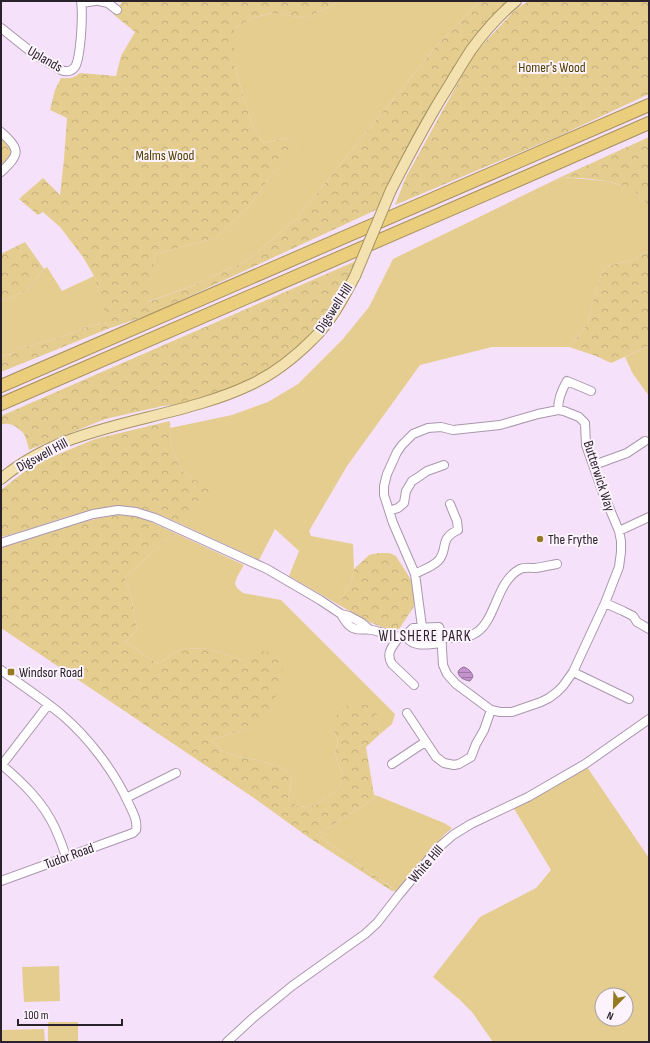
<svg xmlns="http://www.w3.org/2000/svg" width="650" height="1043" font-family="'Sofia Sans Condensed',sans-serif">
	<defs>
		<pattern id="forest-crowns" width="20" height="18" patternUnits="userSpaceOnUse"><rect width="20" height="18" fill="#e4cd8f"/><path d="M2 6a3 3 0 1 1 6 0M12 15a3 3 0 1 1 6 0" fill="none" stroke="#c4b07c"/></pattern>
		<pattern id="water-rules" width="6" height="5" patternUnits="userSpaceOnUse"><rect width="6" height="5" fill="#c492cc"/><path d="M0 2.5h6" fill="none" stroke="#9f77a6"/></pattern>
	</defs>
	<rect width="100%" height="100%" fill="#f6e1fa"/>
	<path fill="#e4cd8f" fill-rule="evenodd" d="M340,1h140l-42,43 -143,176 -48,40 -52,25 -48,17 8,-48 61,-16 34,-33 22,-31 30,-26 -17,-10 -21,5 -11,-16 -10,-31 -9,-33v-34l18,-11 20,-5 34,5z
		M561,177l45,4 22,6 16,12 5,7v45l-19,10 -24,5 -8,16 -11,43 -18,22h-77l-72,18 -73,101 -38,65 2,5 42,8 1,25 -2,10 -13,26 -50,-29 10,-25 -24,-22 -16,31 -76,-35 33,-31 -34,-23 -11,-25 -1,-18 62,-13 36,-13 30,-18 45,-45 26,-32 24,-48z
		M47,267l15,24 32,-15 15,47 -20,3 -28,11 -43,12 -6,5 -11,2v-54l26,-12 17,-21z
		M649,346v50l-16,-22 -8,-17z
		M175,533l69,32 -7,12 -2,7 2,4 6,5 38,7 114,114 -3,10 -12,10 -3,-11v-8l-43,16 4,11 -3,10 2,9 6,13 -2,10 -6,9 -20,12 -11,2 -8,-2 -7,-5 -1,-5 4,-13 -1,-7 -11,-8 -23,-7 -20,-3 -16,-7 -10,-10 34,-11 -1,-68 -35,-12 -27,-1 -24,16 -33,-22 12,-12 -5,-29 -7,-24z
		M587,767l62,91v184h-156l-21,-30 -12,-12 -27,-23 47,-60 56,-29 15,-18 -38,-63 22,-10zM602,995h24v24h-24z
		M378,796l66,27 8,5 -8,7 -47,56 -80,-56z
		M59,966l1,35 -36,1 -2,-35z
		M48,1022h30v20h-30z
		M44,1029l1,13h-44v-12z"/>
	<path fill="url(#forest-crowns)" d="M122,1h218l-34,17 -35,-5 -19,5 -18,11v34l9,33 10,31 11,16 21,-5 18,10 -31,26 -22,31 -34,33 -61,16 -7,48 47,-17 52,-25 48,-40 143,-176 42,-43h34l-14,10 -49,62 -43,72 -30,64 -229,106 -39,13 -109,44v-16l11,-2 6,-5 43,-12 28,-11 19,-3 -14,-47 -11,-19 -23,-30 -17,-15 -5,3 -19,-16 24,-21 17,17 4,-36 3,-41 -17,-8 5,-20 6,-12c8,1 13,0 19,-5l36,3 5,-20 14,-24 -22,-18 9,-12z
		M529,1h120v93l-90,42 -164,69 11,-28 68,-123 42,-45z
		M1,136l11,11v7c-3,5 -5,10 -11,9z
		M649,137v69c-19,-28 -58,-27 -88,-29z
		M25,242l19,27 -17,21 -26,12v-48z
		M649,251v95l-38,17 -15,-7 -27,-9 18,-22 11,-43 8,-16 24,-5z
		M356,261l-5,15 -25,42 -15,18 -21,18 -21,15 -21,12 -60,22 -25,3 -58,13 -76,31c-1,-5 -3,-12 -5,-16 -6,-7 -15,-13 -23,-9v-9z
		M170,421l1,25 11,25 35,23 -34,31c-16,-7 -32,-15 -49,-18 -14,-3 -28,0 -42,3 -31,7 -60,20 -91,27v-47l23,-18 23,-13 48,-20z
		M118,515l15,1 16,5 26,12 -50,44 7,24 5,29 -12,12 33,22 24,-16 27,1 35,12 6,-12 24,4 9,15 -9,35 -29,26 -34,11 10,10 16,7 20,3 23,7 11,8 1,7 -4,13 1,5 7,5 8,2 11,-2 20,-12 6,-9 2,-10 -6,-13 -2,-9 3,-10 -4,-11 2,-13 3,-9 11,-5 9,-1 10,3 6,5 2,4v8l3,11 -14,13 8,48 4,1 -61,39 80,56h-5l-84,-54 -54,-39 -253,-170v-81c39,-9 76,-27 117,-32z
		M379,553h10l7,3 17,27 2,18 -2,7 -14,21 -7,2 -23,-9 -30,-17 13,-26 2,-10 15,-14z"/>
	<path fill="url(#water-rules)" stroke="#96709c" d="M464,667c5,2 8,5 9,10l-3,4c-6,-1 -11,-3 -12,-9 1,-3 3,-4 6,-5z"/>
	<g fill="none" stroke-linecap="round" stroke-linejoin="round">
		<defs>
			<path id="minor" d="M99,1l9,2 9,7
				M82,3l13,-2
				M1,28l34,27 26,15c5,2 10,2 14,-3 6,-10 8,-54 6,-66
				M1,132c20,18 19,22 0,40
				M558,410c0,-11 3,-19 9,-29l24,10
				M594,465l33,-12 18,-12
				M389,511l9,-3 6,-5 2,-12 6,-10 5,-3 10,-7 17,-6
				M619,531l30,-14
				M1,543l92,-29 25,-4 18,2 19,6 112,51 53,31 21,14 8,2 13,7 8,7
				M415,574c7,-4 17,-7 23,-13 11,-11 0,-22 20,-31l-1,-9 -7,-17
				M605,603l18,8 10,5 4,6 12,7
				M341,614c3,5 5,10 10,13 8,5 13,1 21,3 12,3 23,7 35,8 8,10 22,6 34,5
				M399,637c-6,9 -14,16 -7,27l22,21
				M407,638l1,-5 5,-5 26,-1 2,5 2,33 4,9 9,10 35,26 9,2h12l29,-10 8,-4 8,-6 6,-6 10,-14 32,-69 14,-36 2,-15v-11l-2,-10 -16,-38 -17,-48 -1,-22 -6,-6 -15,-6 -6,-1 -20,4 -38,11 -47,5 -12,-3 -13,1 -15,6 -11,11 -5,7 -10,22 -3,12v9l9,28 22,51 7,53
				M441,638c10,0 22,1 31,-3 25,-11 22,-52 48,-66 5,-2 10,-1 15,-1 8,-1 15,-3 22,-4
				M1,670c20,15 42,29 61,45 26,22 52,56 66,87 4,9 10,18 8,28l-3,3 -132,48
				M573,672l56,27
				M407,713l29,44 8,6 10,2 5,-1 12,-7 5,-13 8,-14 7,-20
				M392,764l33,-22
				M2,765c21,18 41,37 53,63 4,9 8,19 11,29
				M1,766l47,-61
				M126,798l50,-25
				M227,1042l26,-24 39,-32 73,-52 12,-11 21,-27 40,-48 15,-13 18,-11 57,-27 57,-33 64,-45"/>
			<path id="major" d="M391,190c19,-37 37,-72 59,-106 7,-12 14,-23 21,-34 13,-18 28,-35 45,-49
				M1,479c71,-60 170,-56 251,-95 23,-11 43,-27 61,-45 17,-16 31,-42 42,-63"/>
			<path id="highway" d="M1,386l648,-281
				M1,404l513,-222 135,-59"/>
		</defs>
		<use href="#minor" stroke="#aa96ad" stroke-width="10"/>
		<use href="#major" stroke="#a79260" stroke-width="12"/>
		<use href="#highway" stroke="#a79260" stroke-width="14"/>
		<use href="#minor" stroke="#fff" stroke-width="8"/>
		<use href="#major" stroke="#f3e2b0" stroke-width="10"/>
		<use href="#highway" stroke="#ebce7c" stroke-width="12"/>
		<defs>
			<path id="major-bridge" d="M355,276l36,-86"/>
		</defs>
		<use href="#major-bridge" stroke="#a79260" stroke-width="12" stroke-linecap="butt"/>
		<use href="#major-bridge" stroke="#f3e2b0" stroke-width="10"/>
	</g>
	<g fill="#967a22" stroke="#fcf3fd" stroke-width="1.5">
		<circle cx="540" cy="539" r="4"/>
		<rect x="7" y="668" width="8" height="8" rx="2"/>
	</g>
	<g text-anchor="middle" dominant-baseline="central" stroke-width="4" stroke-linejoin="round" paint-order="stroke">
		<g font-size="14" fill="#2a222b" stroke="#fcf3fd">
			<text transform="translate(45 59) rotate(30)">Uplands</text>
			<text transform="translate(334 308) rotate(-57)">Digswell Hill</text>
			<text transform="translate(42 455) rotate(-28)">Digswell Hill</text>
			<text transform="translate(599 476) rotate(72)">Butterwick Way</text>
			<text transform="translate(69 856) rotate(-20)">Tudor Road</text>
			<text transform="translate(426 864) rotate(-49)">White Hill</text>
		</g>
		<g font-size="14" fill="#524000" stroke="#fcf3fd">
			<text x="552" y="67">Homer's Wood</text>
			<text x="165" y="155">Malms Wood</text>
		</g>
		<g font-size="14" fill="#2a222b" stroke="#fcf3fd" text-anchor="start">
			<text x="548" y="539">The Frythe</text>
			<text x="19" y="672">Windsor Road</text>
		</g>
		<g font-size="15" letter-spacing="1" fill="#2a222b" stroke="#fcf3fd">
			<text x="425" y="636">WILSHERE PARK</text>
		</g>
	</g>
	<rect width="650" height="1043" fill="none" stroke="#2a222b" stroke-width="4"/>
	<g transform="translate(614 1007) rotate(203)"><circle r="19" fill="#fcf3fd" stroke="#a89fa9"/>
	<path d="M0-3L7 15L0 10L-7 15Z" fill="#967a22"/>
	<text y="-6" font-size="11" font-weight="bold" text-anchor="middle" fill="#2a222b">N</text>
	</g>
	<path d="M18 1019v6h104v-6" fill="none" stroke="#2a222b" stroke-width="2"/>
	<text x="24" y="1019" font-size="12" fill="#2a222b" stroke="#fcf3fd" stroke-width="3" paint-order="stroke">100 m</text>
</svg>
